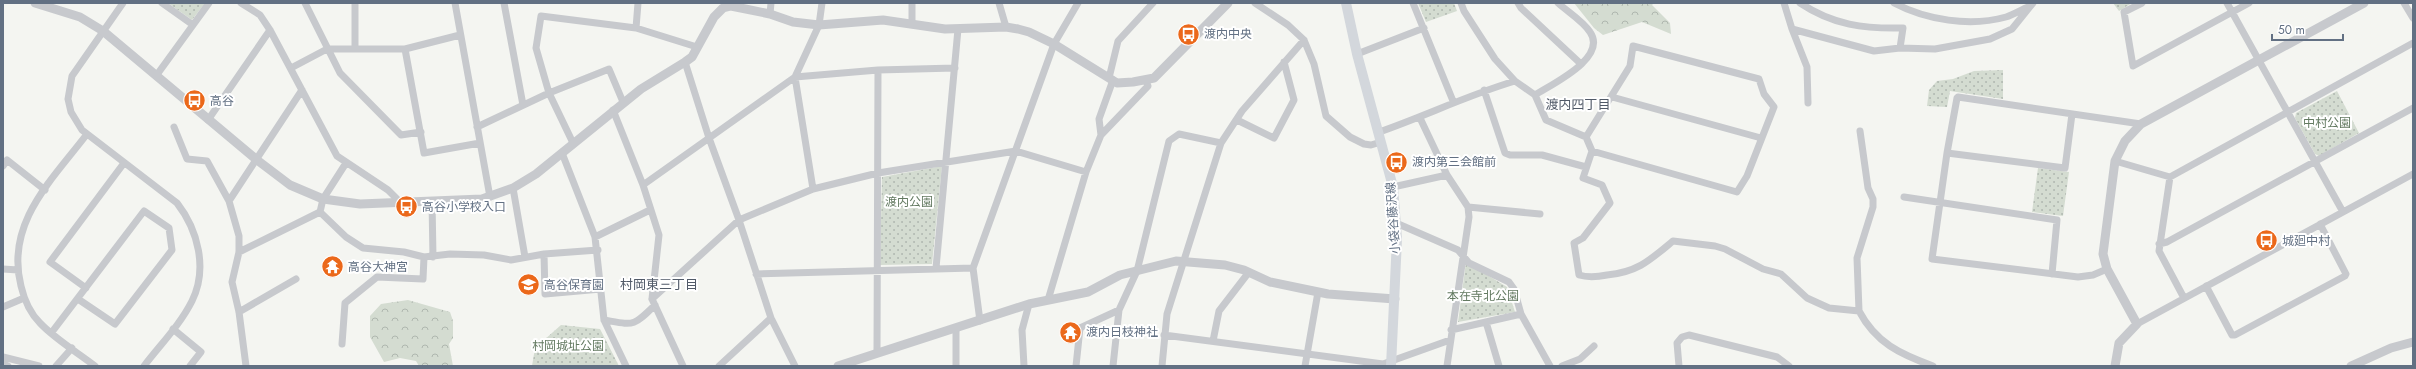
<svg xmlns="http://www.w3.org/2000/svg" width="2416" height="369" font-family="Jost,'Noto Sans JP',sans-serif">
	<defs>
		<pattern id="forest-crowns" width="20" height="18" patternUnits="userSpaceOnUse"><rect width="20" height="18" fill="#d4dcd1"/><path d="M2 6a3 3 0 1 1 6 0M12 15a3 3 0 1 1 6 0" fill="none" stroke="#afb7af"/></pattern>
		<pattern id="park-dots" width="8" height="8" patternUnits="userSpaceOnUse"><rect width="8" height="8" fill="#d4dcd1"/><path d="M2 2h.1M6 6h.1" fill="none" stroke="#afb7af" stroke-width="1.8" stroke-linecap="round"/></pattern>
	</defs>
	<rect width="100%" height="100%" fill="#f4f5f1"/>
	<path fill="url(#forest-crowns)" d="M1574,3h80l-2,2 18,18 1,11 -29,-12 -39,13 -9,-7z
		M408,300l42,12 3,9v17l-4,6 4,22h-34l-3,-5 -16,-3 -16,4 -14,-25v-21l11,-12z"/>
	<path fill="url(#park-dots)" d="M168,3h37l-13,17z
		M1418,3h36l3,8 -31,11z
		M2113,3h19l-13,8z
		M2003,70v29l-53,-8 -3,16 -20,-1 2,-16 8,-9 16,-2 21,-8z
		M2337,91l22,42 -40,23 -4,-2 -20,-36 1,-5z
		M942,166l-10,98 -52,1 2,-88z
		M2038,168l31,4 -6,44 -31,-4z
		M1466,262l41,25 8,25 -57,10z
		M561,325l39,4 19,37h-87l3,-18z"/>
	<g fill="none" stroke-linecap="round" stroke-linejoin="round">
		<path stroke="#c7c9cd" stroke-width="7" d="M123,3l-51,73 -4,23 3,13 11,18 95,73c21,27 31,66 15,98 -12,24 -32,44 -48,65
			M162,3l31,22
			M241,3l19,12 10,15 67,126 51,34 12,12
			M305,3l35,70 61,62 20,-3
			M455,3l35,194
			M504,3l19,102
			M999,3l7,24
			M1255,3l33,22 16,15 10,24 12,52 24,21 14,7 7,1 10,-3
			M1413,3l40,98
			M1461,3l3,8 31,48 20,22 20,14 11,25 40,17
			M1518,3l3,5 60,56
			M1784,3l8,26 82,22 26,-3 35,1 55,-10 22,-10 21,-26
			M1800,3c33,22 64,26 103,25l-3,20
			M1894,3c32,17 76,24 112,14 7,-2 15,-7 22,-10
			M2142,3l-18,9 9,54 116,-63
			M2227,3l116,209
			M2404,3l9,15
			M770,14l1,-11
			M912,23v-20
			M636,28l2,-25
			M1792,29l15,38 1,36
			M1633,46l126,33 5,15 10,13 -27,69 -10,16 -145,-41 -6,-14 44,-71z
			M355,49v-46
			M405,49l19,104 56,-10
			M1357,54l67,-26
			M685,62l24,76 30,82 32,98 24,48
			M291,68l36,-19h78l55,-14
			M156,76l53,-73
			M1484,90l21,63 5,2h32l44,12
			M1535,95c17,-11 73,-37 55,-63 -7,-11 -22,-20 -32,-29
			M1612,97l149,41
			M613,110l30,75 16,50 -7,64 31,67
			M1420,118l27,57 21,32 1,10 -22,149
			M208,120l62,-90
			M1237,120l37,18 20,-38 -10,-38
			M174,127l13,32 20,2 22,40
			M477,127l72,-34 60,-24 14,33
			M1379,132c46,-16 89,-37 136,-51
			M87,134c-35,46 -82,89 -66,152 3,13 9,27 19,37 15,16 37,29 55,43
			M1101,135l-2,-16 14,-39 -4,-2 9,-37 35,-38
			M573,143l-24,-50 -13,-45 5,-32 95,12 61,19
			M1592,151l-9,27 19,7 8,18 -27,35 -9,5 5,32c10,3 18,2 28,0 31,-3 43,-15 66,-34l42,5 10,3 38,20 18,5 26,24 22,10 30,3c17,32 41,43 74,55
			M562,153l33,84 9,83 22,46
			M1947,153l118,15 7,-54
			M2115,161l55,16 243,-134
			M3,166l4,-6 38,30
			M2170,177l-11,74 25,47
			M643,185l152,-108 83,-7 77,-2
			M1393,187l54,-12
			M513,188l12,69
			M813,189l-18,-112 24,-52 3,-22
			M1904,197l153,23 -5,54
			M432,201l1,56
			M1468,207l72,7
			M320,212l26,25 17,11 41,4 20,5 26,-3 34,1 27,5 33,-6 54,-4
			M1396,223l62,27 11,13 40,19 5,7 7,25 29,52
			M595,237l55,-27
			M2159,244l8,-2 246,-134
			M239,252l81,-40 3,-13 23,-36
			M544,254l1,40 56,-5
			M936,268l22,-239
			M3,269l15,1
			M2107,269l-14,6 -15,2 -146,-18 15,-106 10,-55 1,-1 183,27
			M756,274l217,-6
			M2206,286l26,49h3l110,-59 1,-2 -26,-50
			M86,288l-36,-26 74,-99
			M652,299l87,-79 74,-31 65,-16 138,-22 70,21
			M1048,300l38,-128 15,-37 47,-49 -2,-5
			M3,307l21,-9
			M1859,311l-2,-53 16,-51v-8l-5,-11 -8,-57
			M239,312l57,-33
			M604,320c30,5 29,7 51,-15
			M980,321l-7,-53 81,-224 24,-41
			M1486,322l13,44
			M2137,324l276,-150
			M173,329l28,23 -11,14
			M956,329v37
			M1451,330l70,-16
			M52,332l92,-121 25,17 3,22 -57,74 -37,-25
			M1164,335l219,29 67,-24
			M1213,341l6,-30 30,-39
			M342,344l3,-41 32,-26 46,2 1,-22
			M877,353l1,-283
			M3,357l36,9
			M3,364l5,2
			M56,366l16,-18
			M246,366l-7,-54 -7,-30 7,-30v-16l-10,-35 73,-111
			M719,366l52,-48
			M1024,366l-2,-36 7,-26
			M1076,366l4,-38 39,-18
			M1113,366l6,-56 18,-39 32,-130 10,-7 42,9
			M1162,366l5,-52 54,-171 21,-32 62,-71
			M1305,366l13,-74
			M1562,366l18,-7 14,-13
			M1679,366l-2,-23 5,-6 7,-2 88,22 12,9"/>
		<path stroke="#c7c9cd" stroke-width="9" d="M35,3l45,14 23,14 154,129 33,25 33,14 37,5 122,-5 31,-11 23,-14 105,-85 44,-27 7,-5 22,-40 9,-9 8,-2 39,8 23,8 26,3 64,-5 62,9 61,-2 12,2 11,3 25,12 63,39 16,-1 21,-4 74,-75
			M838,366l191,-62 59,-12 32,-17 56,-14 49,4 19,5 26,12 58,12 67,5
			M2115,366l4,-23 18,-19 -30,-55 -4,-15 12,-93 10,-20 16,-17 223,-121
			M2351,366l40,-18 22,-6"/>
		<path stroke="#d3d7dc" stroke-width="10" d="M1346,3l11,51 36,133 4,52 -6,127"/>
	</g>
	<defs>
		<symbol id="bus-disc" viewBox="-11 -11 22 22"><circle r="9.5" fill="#eb681a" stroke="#fff"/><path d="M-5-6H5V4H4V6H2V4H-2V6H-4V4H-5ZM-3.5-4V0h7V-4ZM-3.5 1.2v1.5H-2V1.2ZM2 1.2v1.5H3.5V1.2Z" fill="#fff"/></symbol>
		<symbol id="temple-disc" viewBox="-11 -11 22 22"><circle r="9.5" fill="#eb681a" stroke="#fff"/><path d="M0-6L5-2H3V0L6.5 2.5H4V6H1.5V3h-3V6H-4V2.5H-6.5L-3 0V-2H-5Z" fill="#fff"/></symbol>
		<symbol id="school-disc" viewBox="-11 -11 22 22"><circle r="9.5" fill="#eb681a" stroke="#fff"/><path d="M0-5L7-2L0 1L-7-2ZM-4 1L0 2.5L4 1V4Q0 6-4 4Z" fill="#fff"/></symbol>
	</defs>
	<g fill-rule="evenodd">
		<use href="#bus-disc" x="1176" y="22" width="25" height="25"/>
		<use href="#bus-disc" x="182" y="88" width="25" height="25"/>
		<use href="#bus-disc" x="1384" y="150" width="25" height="25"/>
		<use href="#bus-disc" x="394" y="194" width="25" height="25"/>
		<use href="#bus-disc" x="2254" y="228" width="25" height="25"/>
		<use href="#temple-disc" x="320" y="254" width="25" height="25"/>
		<use href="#school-disc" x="516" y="272" width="25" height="25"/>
		<use href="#temple-disc" x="1058" y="320" width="25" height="25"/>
	</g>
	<g text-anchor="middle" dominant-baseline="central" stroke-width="4" stroke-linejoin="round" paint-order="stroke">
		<g font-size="12" fill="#627083" stroke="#fff" text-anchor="start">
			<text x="1204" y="34">渡内中央</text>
			<text x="210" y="101">高谷</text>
			<text x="1412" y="162">渡内第三会館前</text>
			<text x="422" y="207">高谷小学校入口</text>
			<text x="2282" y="241">城廻中村</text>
			<text x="348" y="267">高谷大神宮</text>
			<text x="544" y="285">高谷保育園</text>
			<text x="1086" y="332">渡内日枝神社</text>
		</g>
		<g font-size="12" fill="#637a61" stroke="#fff">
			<text x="2327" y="123">中村公園</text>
			<text x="909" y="202">渡内公園</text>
			<text x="1483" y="296">本在寺北公園</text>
			<text x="568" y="346">村岡城址公園</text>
		</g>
		<g font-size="12" fill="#627083" stroke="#fff">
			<text transform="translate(1393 218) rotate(-94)">小袋谷藤沢線</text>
		</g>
		<g font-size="13" fill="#515a68" stroke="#fff">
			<text x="1578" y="104">渡内四丁目</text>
			<text x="659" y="284">村岡東三丁目</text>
		</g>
	</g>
	<rect width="2416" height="369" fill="none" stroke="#627083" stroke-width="8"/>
	<path d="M2272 34v6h71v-6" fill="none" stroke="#627083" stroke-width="2"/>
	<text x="2278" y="34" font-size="12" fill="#627083" stroke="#ffffff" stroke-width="3" paint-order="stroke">50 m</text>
</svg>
